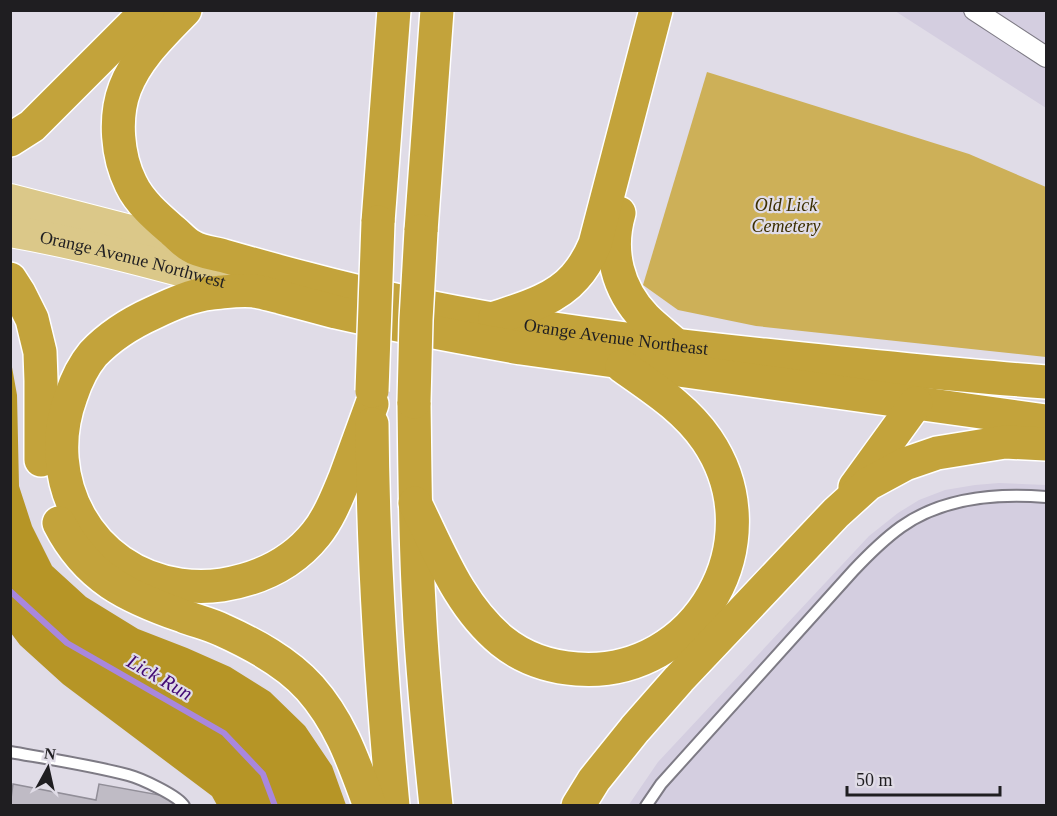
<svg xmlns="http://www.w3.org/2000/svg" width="1057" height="816" font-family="'Times New Roman',serif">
	<defs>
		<filter id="shadow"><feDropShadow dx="5.5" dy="5.5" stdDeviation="0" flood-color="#0004"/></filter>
	</defs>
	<rect width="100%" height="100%" fill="#e0dce7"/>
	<path fill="#d4cee0" d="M895,11h151v97z
		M999,483l47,2v320l-418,1 30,-44 211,-226 29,-23 21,-13 26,-10 30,-5z"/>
	<path fill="#cdb058" d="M707,72l262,82 77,33v170l-290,-31 -78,-16 -35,-25z"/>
	<path fill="#b69526" d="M10,356l7,39 2,91 13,40 20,40 34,31 52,32 49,19 43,19 40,25 35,34 27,40 14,39h-129l-5,-9 -149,-112 -43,-39 -9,-12z"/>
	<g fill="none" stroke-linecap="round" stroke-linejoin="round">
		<path stroke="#a987dd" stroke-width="6" d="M10,591l57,52 157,90 39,41 12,32"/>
	</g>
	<path fill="#bfbbc5" stroke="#918e98" stroke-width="1.5" filter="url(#shadow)" d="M13,784l83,16 3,-16 77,14 -1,8h-165z"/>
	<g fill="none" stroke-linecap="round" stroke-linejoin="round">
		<defs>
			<path id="lane" d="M10,752c40,7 80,13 118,23 12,3 51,21 56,31
				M646,806l15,-22 192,-213c15,-16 30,-31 48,-44 42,-30 95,-34 145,-30"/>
			<path id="street" d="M974,10l72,47"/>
			<g id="primary">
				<path d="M10,200l182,47"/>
				<path id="s1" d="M10,231c80,14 158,36 236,57"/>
			</g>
			<g id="highway">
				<path id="s2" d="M185,10c-23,24 -48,47 -60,78 -11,29 -8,68 6,96 9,19 27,34 42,47 6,5 12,12 18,15 9,6 23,7 33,10 28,8 56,16 84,23 149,40 303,60 456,76 94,10 188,20 282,27"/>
				<path d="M10,140l22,-14 116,-116"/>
				<path d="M619,213c-11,38 -2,76 26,105 10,10 22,19 32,28"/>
				<path d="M378,222l16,-212"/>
				<path d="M421,231l16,-221"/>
				<path d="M10,279l9,14 13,26 8,33 1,29v79"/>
				<path d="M495,318c27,-9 60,-18 80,-41 9,-10 15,-21 20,-33l61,-234"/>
				<path d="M414,402c1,68 1,135 5,202 3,68 10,135 17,202"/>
				<path d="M372,404c-9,25 -18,50 -27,74 -8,19 -16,40 -29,56 -24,30 -57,45 -94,51 -14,2 -28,2 -42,0 -91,-13 -140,-105 -109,-189 5,-15 12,-30 22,-42 17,-18 38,-31 60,-41 19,-9 39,-18 59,-20 13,-1 29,-4 42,-2 9,1 17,4 26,6 18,5 37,10 56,15 61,14 123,25 185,36l525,73"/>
				<path d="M372,424c1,128 9,255 21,382"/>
				<path d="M855,487l61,-84"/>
				<path d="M415,503c24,48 44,103 87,138 21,17 48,26 75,28 121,9 198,-129 130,-229 -22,-32 -54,-52 -85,-74"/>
				<path d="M59,523c28,55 69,74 124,93 13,5 27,8 39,14 31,14 65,32 88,58 31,35 44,75 60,118"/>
				<path d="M578,806l16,-26 41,-51 44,-50 157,-166 32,-29 37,-20 32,-11 68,-11 41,2"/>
			</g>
		</defs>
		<use href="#lane" stroke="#7e7b85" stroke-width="14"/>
		<use href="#street" stroke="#7e7b85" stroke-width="22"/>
		<use href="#primary" stroke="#fff" stroke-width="34"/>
		<use href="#highway" stroke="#fff" stroke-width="36"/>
		<use href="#lane" stroke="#fff" stroke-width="10"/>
		<use href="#street" stroke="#fff" stroke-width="20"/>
		<use href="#primary" stroke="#dbc889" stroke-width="32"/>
		<use href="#highway" stroke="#c3a33b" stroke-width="33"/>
		<defs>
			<path id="highway-bridge" d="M372,391l6,-169
				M414,402l2,-82 5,-89"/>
		</defs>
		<use href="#highway-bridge" stroke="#fff" stroke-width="36" stroke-linecap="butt"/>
		<use href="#highway-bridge" stroke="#c3a33b" stroke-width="33"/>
	</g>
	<g text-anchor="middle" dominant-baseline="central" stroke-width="4.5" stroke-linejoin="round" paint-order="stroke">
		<g font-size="18" font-style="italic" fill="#3b2e00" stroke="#e0dce7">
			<text x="786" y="205">Old Lick<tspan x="786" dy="21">Cemetery</tspan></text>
		</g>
		<g font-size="18" fill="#1f1e21" stroke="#e0dce7">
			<text stroke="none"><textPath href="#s1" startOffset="126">Orange Avenue Northwest</textPath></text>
			<text stroke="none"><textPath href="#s2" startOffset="720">Orange Avenue Northeast</textPath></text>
		</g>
		<g font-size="20" font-style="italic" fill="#420973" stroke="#e0dce7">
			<text transform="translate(160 677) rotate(30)">Lick Run</text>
		</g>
	</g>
	<rect width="1057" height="816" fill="none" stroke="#1f1e21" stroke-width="24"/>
	<g transform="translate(48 768) rotate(8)" stroke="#e0dce7" stroke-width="4.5" paint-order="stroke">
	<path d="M0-4.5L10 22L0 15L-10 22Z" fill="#1f1e21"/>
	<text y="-9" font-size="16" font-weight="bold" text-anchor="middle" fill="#1f1e21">N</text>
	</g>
	<path d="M847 786v9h153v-9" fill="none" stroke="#1f1e21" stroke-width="3"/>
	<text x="856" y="786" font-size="18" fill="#1f1e21" stroke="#e0dce7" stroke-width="4.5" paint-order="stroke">50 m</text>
</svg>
